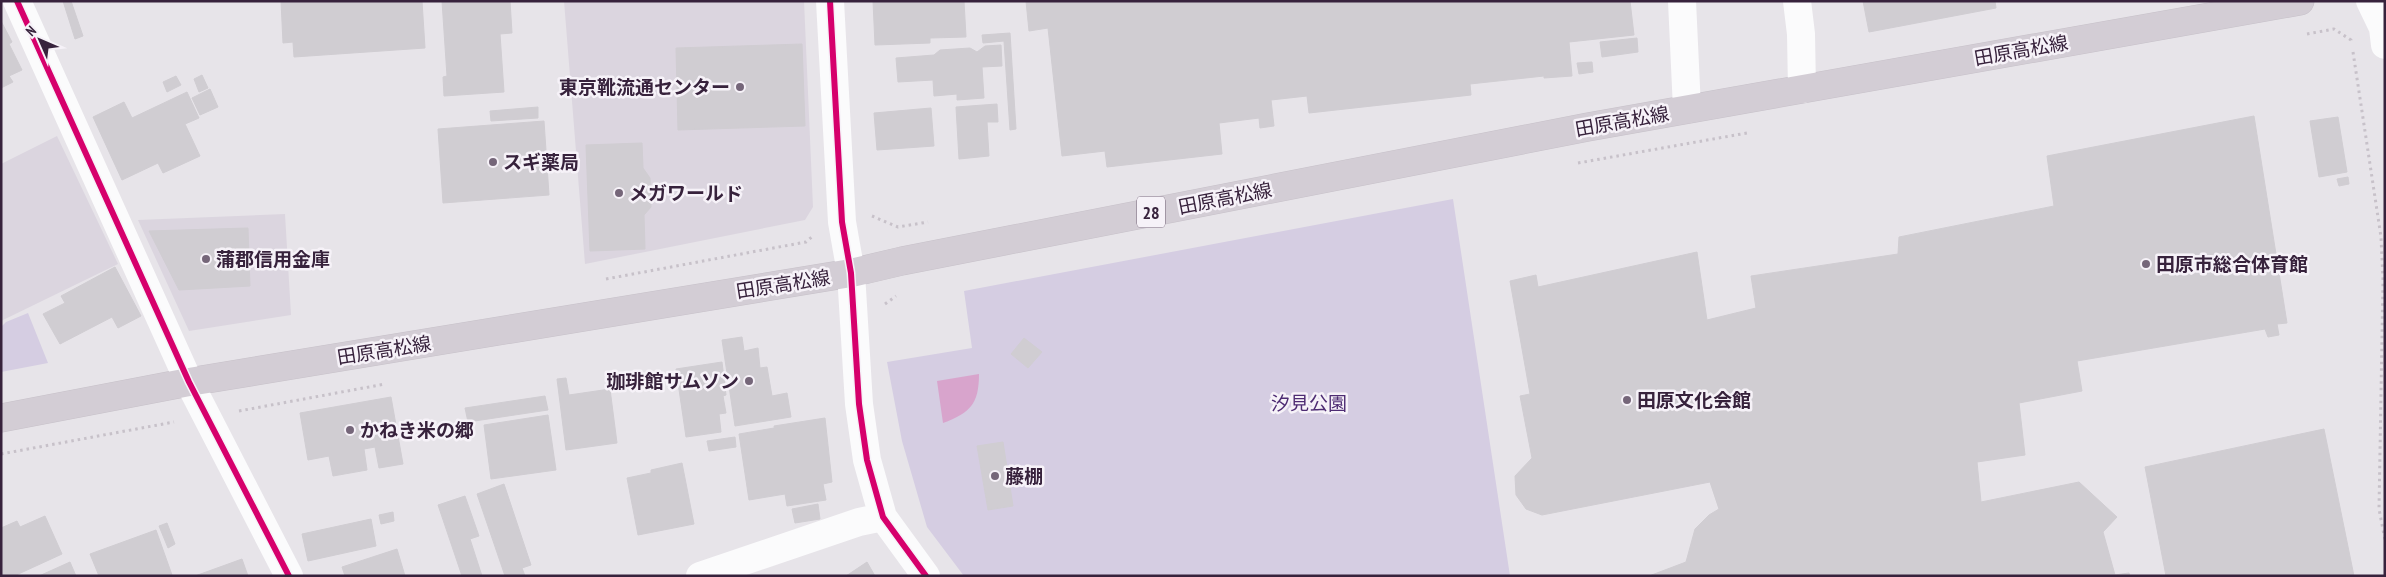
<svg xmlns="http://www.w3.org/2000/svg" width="2386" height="577" font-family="'PT Sans Narrow','Noto Sans JP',sans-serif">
	<rect width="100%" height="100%" fill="#e7e4e9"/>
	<path fill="#dbd5df" d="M564,1h240l9,206 -8,13 -220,44z
		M57,136l61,128 -117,57v-157z
		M285,214l6,101 -102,16 -51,-111z"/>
	<path fill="#d5cde2" d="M1453,199l57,377h-546l-37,-49 -25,-86 -15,-79 85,-14 -8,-57z
		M28,313l20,50 -47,9v-45l5,-5z"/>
	<path fill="#d8a4cc" d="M979,374c0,30 -9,39 -36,49l-6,-42z"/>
	<path fill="#d0cdd2" stroke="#d0cdd2" d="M63,1h8l12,35 -8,3z
		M281,1h141l3,47 -131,9 -1,-15 -10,1z
		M442,1h68l2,32 -12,1 4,58 -60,4 -1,-19 4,-1z
		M873,1h91l2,36 -36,1v5l-55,2z
		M1026,1h604l4,34 -65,7 3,34 -28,2v-2l-74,8 1,11 -162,18 -2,-17 -36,4 3,26 -14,2 -1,-10 -40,5 3,31 -115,13 -2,-16 -43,5 -14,-128 -19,3z
		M1863,1h132l1,7 -127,24z
		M1,21l11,21 -3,2 13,26 -13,6 4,6 -12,6z
		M1010,33l6,96 -6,1 -6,-89 -21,2 -1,-8z
		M1637,38l1,14 -36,5 -2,-15z
		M802,44l3,82 -127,4 -2,-82z
		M1001,45l1,21 -20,1 2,31 -27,2v-6l-23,2 -1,-16 -35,2 -2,-24 38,-3 6,-5 30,-2 7,4 8,-6z
		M1592,62l1,10 -14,2 -2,-11z
		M202,75l6,13 -9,4 -5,-13z
		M176,76l5,9 -14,7 -4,-10z
		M210,89l8,18 -18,8 -8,-17z
		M187,92l12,26 -14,6 15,32 -37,17 -5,-10 -36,17 -29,-63 31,-15 8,16z
		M997,104l1,18h-11l2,34 -30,3 -3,-52z
		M538,107v11l-47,3 -1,-10z
		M931,108l3,38 -57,4 -3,-37z
		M2254,116l33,207 -10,1 2,11 -11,2 -3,-8 -188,32 5,30 -63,12 6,52 -48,7 4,40 98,-20 38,35 -14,15 12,43 14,-2 1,3h-481l37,-14 9,-33 14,-14 10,-6 -9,-27 -168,33 -16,-6 -10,-14 -1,-19 17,-18 -12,-62 10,-2 -20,-113 26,-6 2,12 159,-35 10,68 49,-12 -5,-32 147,-22 1,-17 155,-31 -7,-50z
		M2338,117l9,55 -28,5 -9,-56z
		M544,121l5,74 -106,8 -5,-74z
		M642,143l1,25 7,10 1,29 -7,8 1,34 -55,2 -4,-106z
		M2348,177l1,7 -10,2 -2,-7z
		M248,228l2,58 -71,4 -30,-59z
		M115,267l26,49 -23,12 -6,-11 -52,27 -17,-30 22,-11 -4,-7z
		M742,337l2,14 14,-3 2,20 7,-1 5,29 15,-3 4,24 -56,9 -13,-86z
		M1024,338l18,14 -14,16 -17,-14z
		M722,362l4,33 -3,1 3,17 -7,1 2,18 -35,5 -10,-68z
		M566,378l3,17 41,-6 7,54 -51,7 -9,-71z
		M545,396l3,14 -80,12 -3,-14z
		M391,397l12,67 -24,4 -4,-21 -11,2 3,21 -34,6 -4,-20 -21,4 -8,-47z
		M548,415l8,55 -65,9 -7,-54z
		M825,418l7,64 -9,2 3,16 -39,6 -13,-80z
		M774,428l11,66 -36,6 -10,-66z
		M2324,429l30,147h-188l-21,-109z
		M735,437l1,10 -27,4 -2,-10z
		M1003,442l10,64 -25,4 -11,-64z
		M682,463l12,61 -56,11 -11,-57 24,-5v-3z
		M504,484l27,81 -9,3 3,8h-20l-28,-82z
		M465,496l14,40 -9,3 12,37h-20l-24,-71z
		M818,504l2,15 -25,4 -3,-14z
		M393,512l1,9 -13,3 -2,-9z
		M45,516l17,38 -48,22h-13v-48l16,-7 3,6z
		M371,519l5,27 -68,15 -6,-27z
		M167,523l8,21 -7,4 -9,-22z
		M156,530l16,45 -73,1 -9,-22z
		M397,549l8,27h-60l-3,-9z
		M242,559l6,17h-53z
		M70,562l6,14h-37z
		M867,562l8,14h-29z"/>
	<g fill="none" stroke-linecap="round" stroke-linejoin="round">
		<defs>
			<path id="major" d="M1,418l188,-36 662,-109 51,-12 686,-134 712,-126"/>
		</defs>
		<use href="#major" stroke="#c7c1c9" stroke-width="29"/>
		<path stroke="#c7c1c9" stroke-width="3" stroke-dasharray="2.5 4" stroke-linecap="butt" d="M2307,34l27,-5 17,11v3
			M2353,52l28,185 2,43 -4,229 6,31
			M1578,163l169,-30
			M872,216l26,11 30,-5
			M606,279l200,-37 8,-7
			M885,304l11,-8
			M239,411l146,-27
			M1,454l173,-32"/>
		<path stroke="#fbfbfc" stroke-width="28" d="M17,1l172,381 100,194
			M830,1l12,221 9,51 8,131 8,56 16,57 43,59
			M1682,1l5,108
			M1797,1l4,33 1,55
			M2370,1l13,27 2,17
			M700,576l159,-54 24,-5"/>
		<use href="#major" stroke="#d3cdd5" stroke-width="28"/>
		<defs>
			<path id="cycleway" d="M17,1l172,381 100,194
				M830,1l12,221 9,51 8,131 8,56 16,57 43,59"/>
		</defs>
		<use href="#cycleway" stroke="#f6f2f8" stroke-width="9"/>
		<use href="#cycleway" stroke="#d6006c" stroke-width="6"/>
	</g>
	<g fill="#756679" stroke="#f6f2f8" stroke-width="2">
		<circle cx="740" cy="87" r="5"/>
		<circle cx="493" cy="162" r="5"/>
		<circle cx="619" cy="193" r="5"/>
		<circle cx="206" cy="259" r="5"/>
		<circle cx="2146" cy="264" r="5"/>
		<circle cx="749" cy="381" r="5"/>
		<circle cx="1627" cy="400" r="5"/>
		<circle cx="350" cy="430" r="5"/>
		<circle cx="995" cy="476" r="5"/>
	</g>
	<g text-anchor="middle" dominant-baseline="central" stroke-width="5" stroke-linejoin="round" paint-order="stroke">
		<rect fill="#f6f2f8" stroke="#706074" stroke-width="1" x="1137" y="196.5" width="28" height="31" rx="4"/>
		<g font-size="18" font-weight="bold" fill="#37223c">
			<text x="1151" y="212">28</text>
		</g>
		<g font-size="19" fill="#37223c" stroke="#f6f2f8">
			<text transform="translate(2021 50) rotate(-10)">田原高松線</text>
			<text transform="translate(1622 121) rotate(-10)">田原高松線</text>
			<text transform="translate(1225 198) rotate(-11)">田原高松線</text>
			<text transform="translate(783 284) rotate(-9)">田原高松線</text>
			<text transform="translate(384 350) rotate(-9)">田原高松線</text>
		</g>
		<g font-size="19" font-weight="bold" fill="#37223c" stroke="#f6f2f8" text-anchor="start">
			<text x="730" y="87" text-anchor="end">東京靴流通センター</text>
			<text x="503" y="162">スギ薬局</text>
			<text x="629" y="193">メガワールド</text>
			<text x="216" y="259">蒲郡信用金庫</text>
			<text x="2156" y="264">田原市総合体育館</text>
			<text x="739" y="381" text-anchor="end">珈琲館サムソン</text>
			<text x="1637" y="400">田原文化会館</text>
			<text x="360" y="430">かねき米の郷</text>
			<text x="1005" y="476">藤棚</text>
		</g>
		<g font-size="19" fill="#4e2c73" stroke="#f6f2f8">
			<text x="1309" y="403">汐見公園</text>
		</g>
	</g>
	<rect width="2386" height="577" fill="none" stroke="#37223c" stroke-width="5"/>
	<g transform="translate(40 40) rotate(315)" stroke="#f6f2f8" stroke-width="4" paint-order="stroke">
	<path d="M0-4L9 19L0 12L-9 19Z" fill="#37223c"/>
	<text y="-8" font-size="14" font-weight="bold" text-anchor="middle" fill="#37223c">N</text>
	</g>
</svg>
